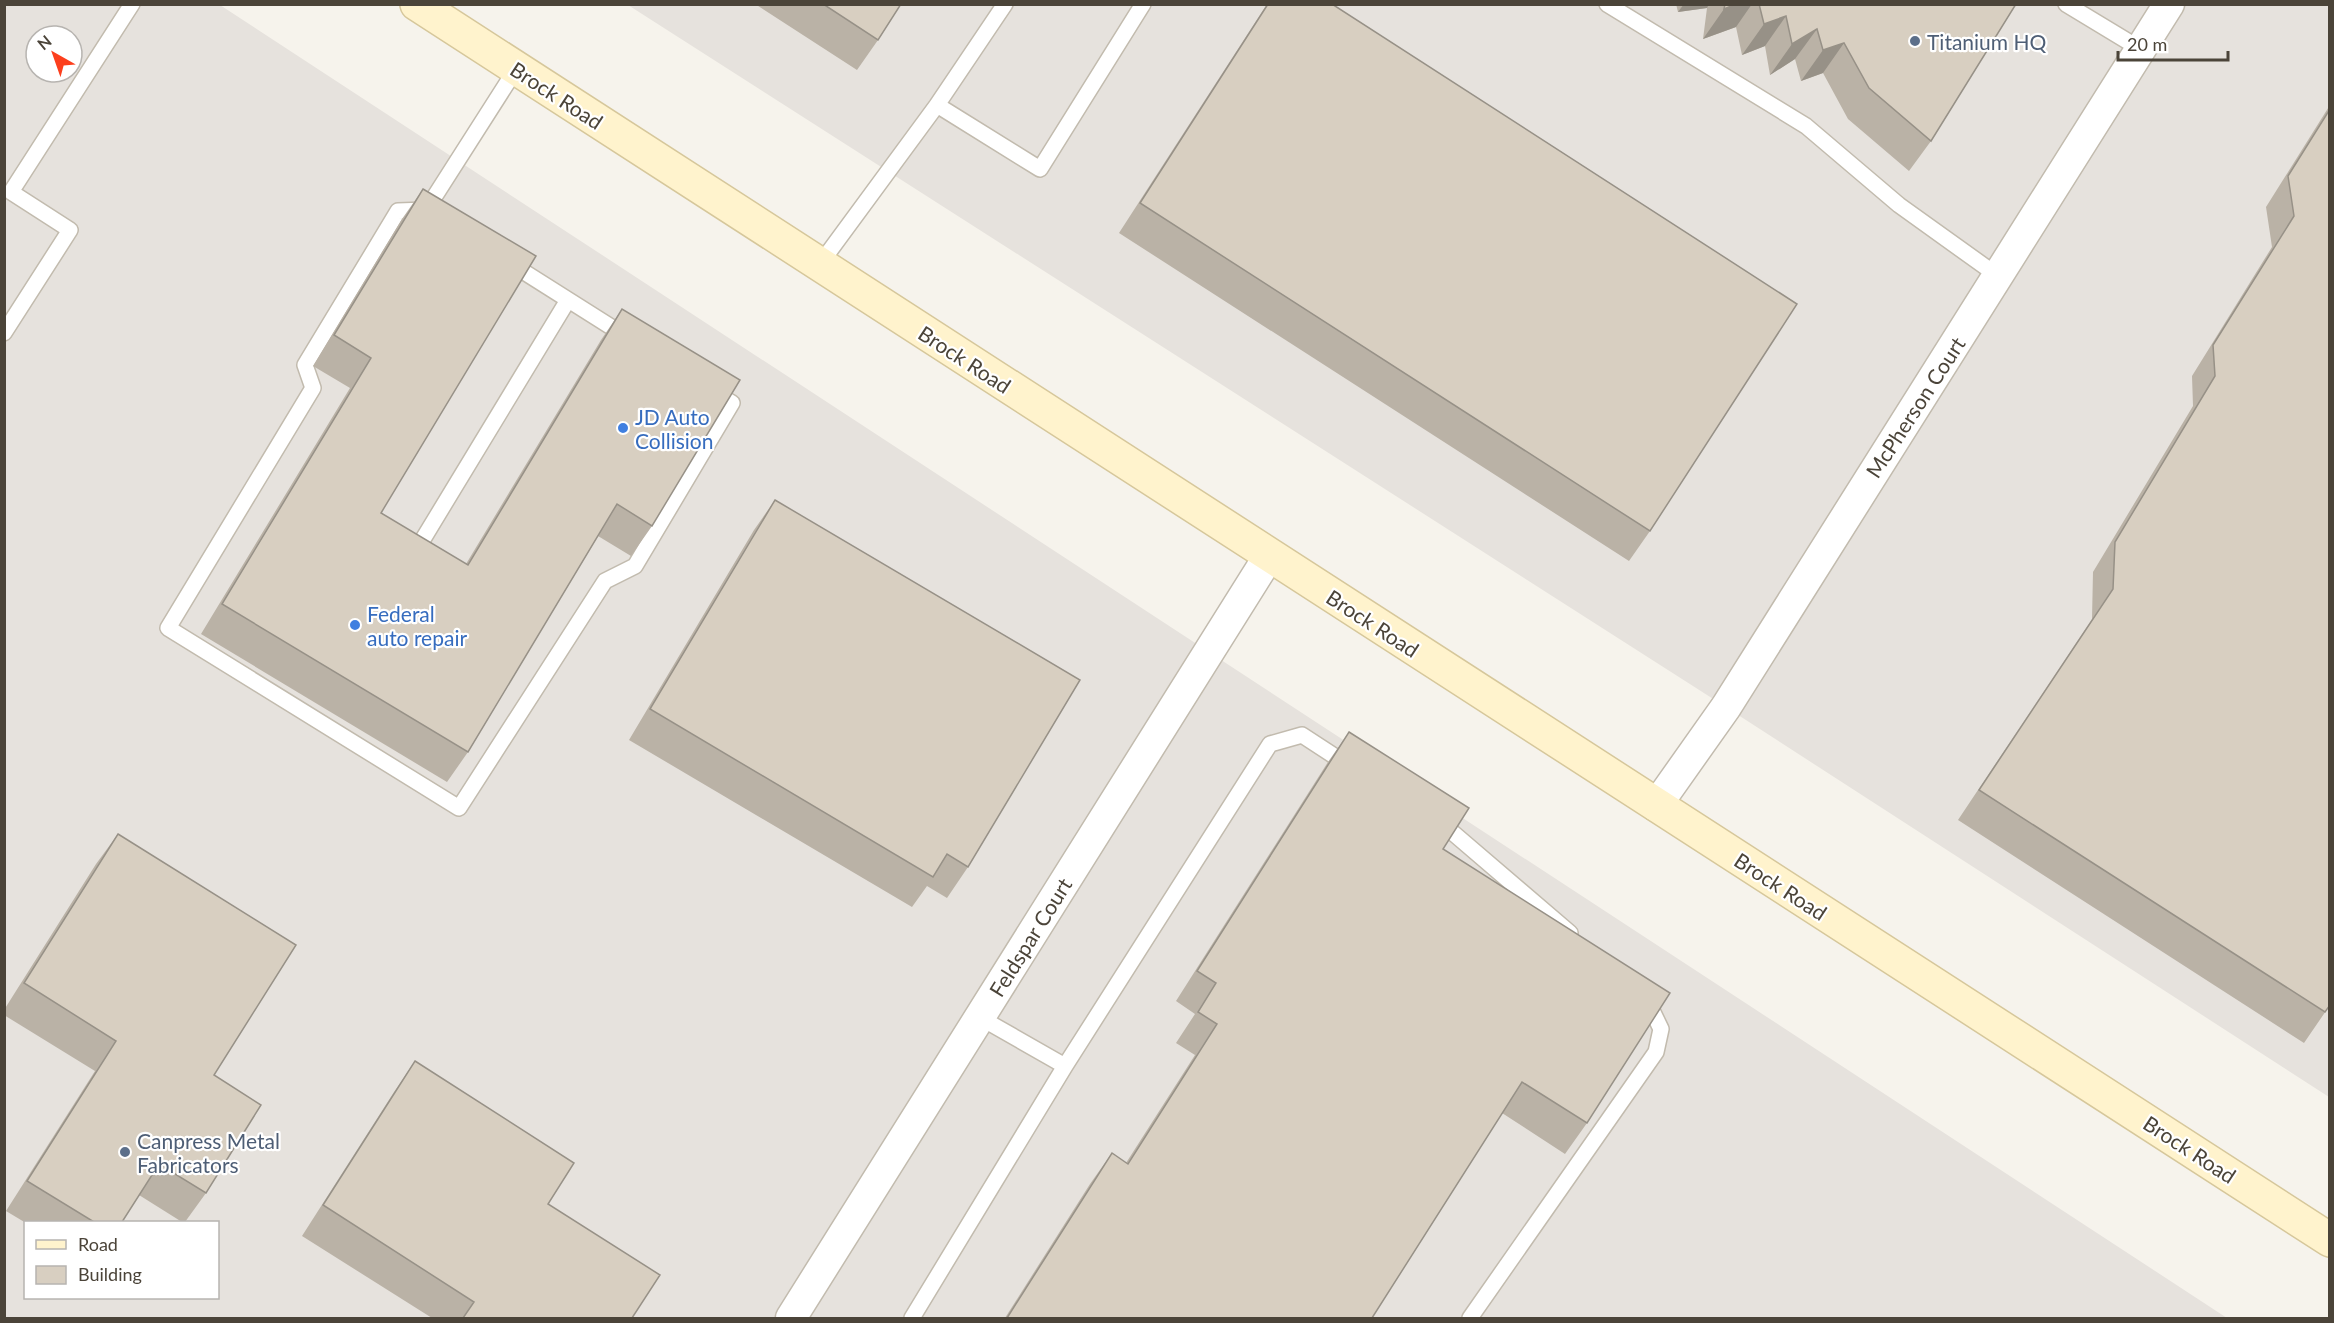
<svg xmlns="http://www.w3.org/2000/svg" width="2334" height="1323" font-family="Lato,sans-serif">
	<rect width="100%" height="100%" fill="#f6f3ec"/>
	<path fill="#e6e2dd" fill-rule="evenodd" d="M5,4l215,1 2007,1313h-2222zM36,36h36v36h-36zM26,1222h192v76h-192z
		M628,5h1701v1092l-611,-395z"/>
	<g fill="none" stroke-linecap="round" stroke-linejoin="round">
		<defs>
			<path id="lane" d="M1607,4l199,122 93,79 99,71
				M2066,4l76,46
				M937,105l103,64 103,-165
				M426,210l-28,1 -93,154 8,23 -145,240 291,180 146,-227 30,-15 97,-163 -22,-13
				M429,212l-3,-2 90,-141
				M510,263l117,74
				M820,264l117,-159 68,-101
				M4,333l66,-103 -59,-38 121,-188
				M414,554l154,-254
				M1436,822l16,10 118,101
				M979,1017l86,49
				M912,1318l153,-252 205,-322 32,-9 46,30
				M1470,1318l186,-266 5,-23 -14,-29"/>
			<path id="street" d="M1656,806l70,-99 443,-703
				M791,1318l478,-762"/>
			<path id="secondary" d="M417,4l1913,1236"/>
		</defs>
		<use href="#lane" stroke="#c2bbae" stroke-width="18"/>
		<use href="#street" stroke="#c2bbae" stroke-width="33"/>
		<use href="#secondary" stroke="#d6c79b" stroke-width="36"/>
		<use href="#lane" stroke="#fff" stroke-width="15"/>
		<use href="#street" stroke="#fff" stroke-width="30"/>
		<use href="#secondary" stroke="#fff3cd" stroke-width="33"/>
	</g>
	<path fill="#bab2a6" d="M755,4h146l-23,36 -21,30z
		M1267,4h65l318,527 -21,30 -510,-328z
		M1676,4h340l-85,137 -22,30 -61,-52 -25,-46 -22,8 -6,-22 -25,16 -5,-29 -23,9 -6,-28 -33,12 4,-31 -29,4z
		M2330,105v900l-26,38 -346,-223 134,-201 1,-47 100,-166 -1,-30 80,-129 -6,-40z
		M423,189l-42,324 85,51 135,-224 21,-31 30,217 -21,30 -33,-20 -130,216 -21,30 -246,-148 149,-246 -37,-22 89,-147z
		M775,500l193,367 -21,31 -20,-12 -15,21 -283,-167 125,-210z
		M1349,732l94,117 144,274 -22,31 -63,-41 -130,205h-367l85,-134 22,-31 14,10 69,-108 -19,-12 19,-29 -19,-13 152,-239z
		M118,834l96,241 -8,118 -21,29h-3l-43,-27 -17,27h-96v1l-20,-12 89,-140 -91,-56v-5l92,-146z
		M415,1061l133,143 84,114h-200l-130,-82 92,-144z"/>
	<path fill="#979187" d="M1684,4h25l-2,4 -29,4z
		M1736,4h16l-16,23 -33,12 21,-30z
		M1786,16l-21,30 -23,9 22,-31z
		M1817,29l-22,30 -25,16 22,-31z
		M1844,43l-21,30 -22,8 22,-31z"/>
	<path fill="#d8cfc1" stroke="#979187" stroke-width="1.5" d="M823,4h78l-23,36z
		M1268,4h64l465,300 -147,227 -510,-328z
		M1725,4h11l-12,5z
		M1759,4h257l-85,137 -62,-53 -25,-45 -21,7 -6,-21 -25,15 -6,-28 -22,8z
		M2330,109v896l-5,7 -346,-222 134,-201 2,-47 100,-166 -2,-31 81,-129 -6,-40z
		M423,189l113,67 -155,257 87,52 154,-256 118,71 -88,146 -35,-22 -149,248 -246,-148 149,-246 -37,-23z
		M775,500l305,180 -112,187 -21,-13 -14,23 -283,-168z
		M1349,732l120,76 -26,41 227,144 -83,130 -65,-41 -150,236h-365l105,-165 16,11 89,-140 -19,-12 18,-29 -19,-12z
		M118,834l178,111 -82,130 47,30 -55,88 -47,-29 -37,58h-28l-67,-41 89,-140 -92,-58z
		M415,1061l159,102 -26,41 112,71 -28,43h-169l11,-16 -151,-97z"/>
	<g fill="#5c6f8a" stroke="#fff" stroke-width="2">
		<circle cx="1915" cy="41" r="6"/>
		<circle cx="125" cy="1152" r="6"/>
	</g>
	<g fill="#3f7fe0" stroke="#fff" stroke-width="2">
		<circle cx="623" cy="428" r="6"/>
		<circle cx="355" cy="625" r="6"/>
	</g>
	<g text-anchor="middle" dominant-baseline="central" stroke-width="4.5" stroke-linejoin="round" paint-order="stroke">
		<g font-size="21" fill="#4e5e75" stroke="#fff" text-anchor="start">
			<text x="1927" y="41">Titanium HQ</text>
			<text x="137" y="1140">Canpress Metal<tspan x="137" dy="24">Fabricators</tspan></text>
		</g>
		<g font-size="21" fill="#4b4439" stroke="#fff">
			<text transform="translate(557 95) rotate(33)">Brock Road</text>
			<text transform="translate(965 359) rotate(33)">Brock Road</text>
			<text transform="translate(1915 407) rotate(-57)">McPherson Court</text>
			<text transform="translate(1373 623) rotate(33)">Brock Road</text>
			<text transform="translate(1781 886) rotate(33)">Brock Road</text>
			<text transform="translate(1030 937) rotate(-58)">Feldspar Court</text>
			<text transform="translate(2190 1149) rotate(33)">Brock Road</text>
		</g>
		<g font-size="21" fill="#366cbe" stroke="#fff" text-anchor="start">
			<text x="635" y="416">JD Auto<tspan x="635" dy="24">Collision</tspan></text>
			<text x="367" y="613">Federal<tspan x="367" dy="24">auto repair</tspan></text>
		</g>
	</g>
	<rect width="2334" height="1323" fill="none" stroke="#4b4439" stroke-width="12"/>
	<rect x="24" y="1221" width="195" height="78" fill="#ffffff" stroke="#b7b4b0" stroke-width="1.5"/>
	<rect x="36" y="1240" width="30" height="9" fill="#fff3cd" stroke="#b7b4b0" stroke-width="1.5"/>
	<text x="78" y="1251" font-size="18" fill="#4b4439">Road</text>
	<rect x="36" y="1266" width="30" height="18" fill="#d8cfc1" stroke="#b7b4b0" stroke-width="1.5"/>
	<text x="78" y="1281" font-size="18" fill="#4b4439">Building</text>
	<g transform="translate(54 54) rotate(320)"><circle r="28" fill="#ffffff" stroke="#b7b4b0" stroke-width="1.5"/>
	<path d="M0-4.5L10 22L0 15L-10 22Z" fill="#fc3f1d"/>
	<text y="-9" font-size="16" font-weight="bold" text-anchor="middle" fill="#4b4439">N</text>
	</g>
	<path d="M2118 51v9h110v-9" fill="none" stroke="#4b4439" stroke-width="3"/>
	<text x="2127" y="51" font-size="18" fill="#4b4439" stroke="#ffffff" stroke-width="4.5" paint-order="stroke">20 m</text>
</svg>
